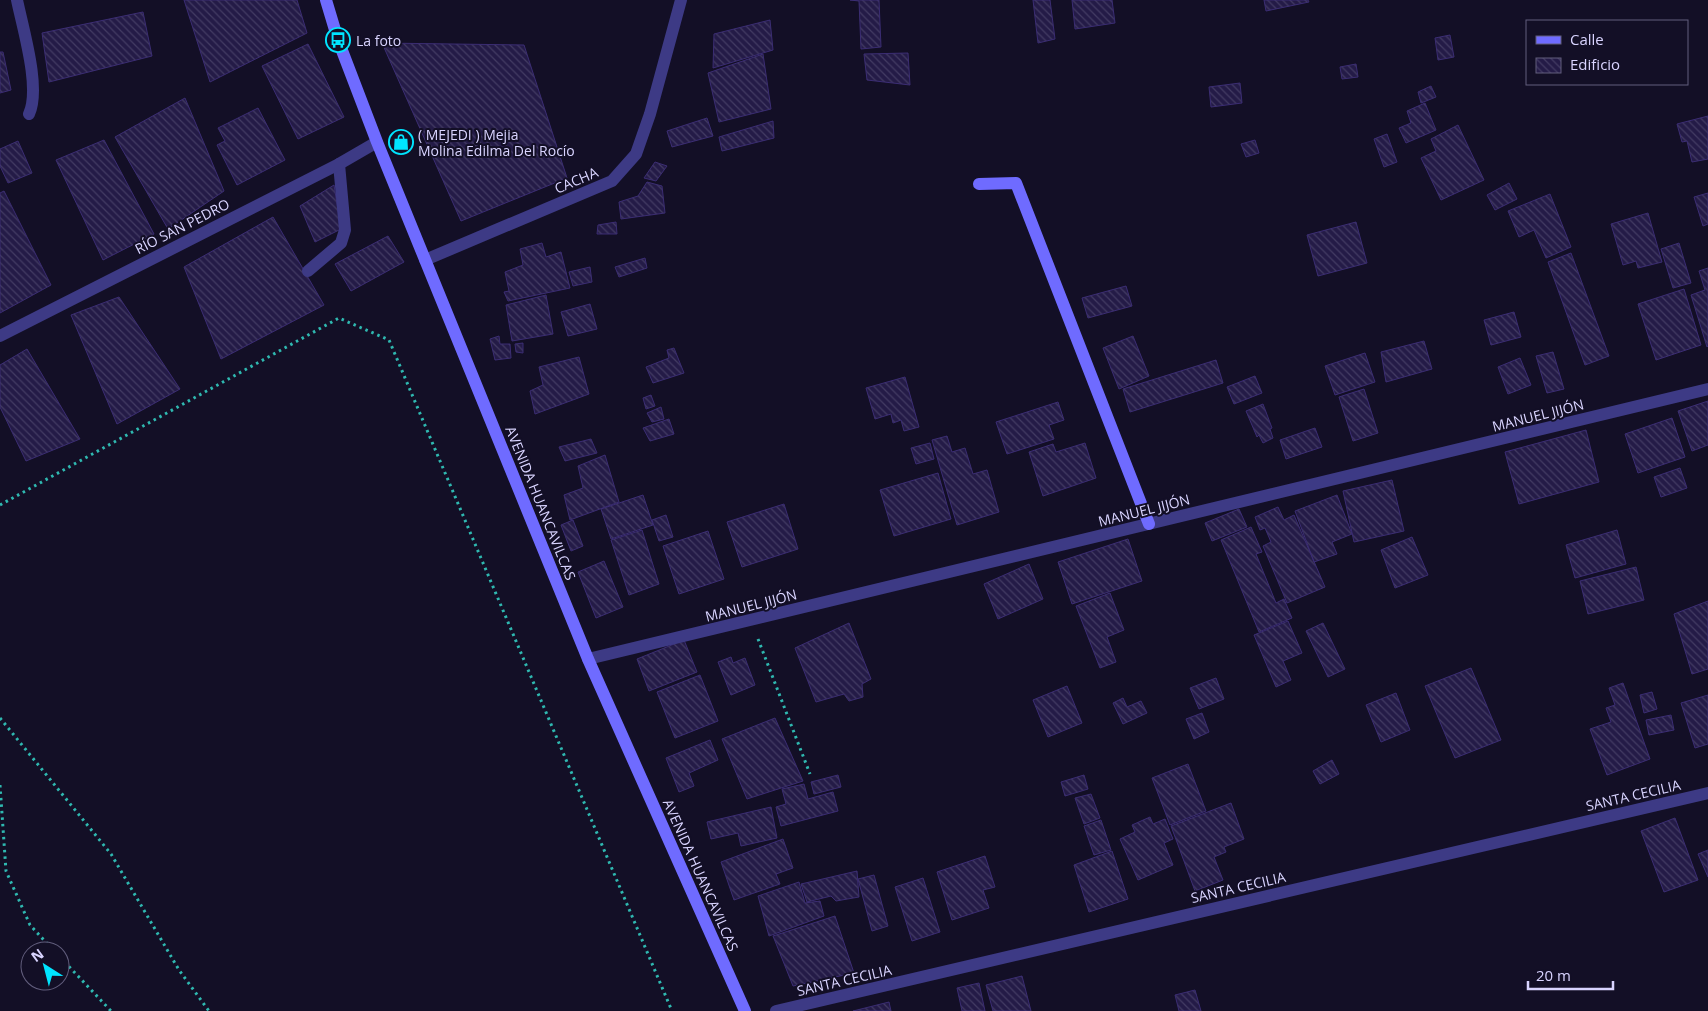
<svg xmlns="http://www.w3.org/2000/svg" width="1708" height="1011" viewBox="0 0 1708 1011" font-family="'Open Sans',sans-serif">
	<style>
		.building { fill: url(#building-back-hatch); stroke: #3b2d73 }
		.lines { fill: none; stroke-linecap: round; stroke-linejoin: round }
		.path { stroke: #2fb8b0; stroke-width: 3; stroke-dasharray: 2.5 4; stroke-linecap: butt }
		.lane { stroke: #3d3a85; stroke-width: 12 }
		.street { stroke: #3d3a85; stroke-width: 12 }
		.secondary { stroke: #6f6bff; stroke-width: 12 }
		.labels { text-anchor: middle; dominant-baseline: central; stroke-width: 4; stroke-linejoin: round; paint-order: stroke }
		.poi-label { font-size: 14px; fill: #d9d4ff; stroke: #130f26; text-anchor: start }
		.street-label { font-size: 14px; fill: #d9d4ff; stroke: #130f26 }
	</style>
	<defs>
		<pattern id="building-back-hatch" width="6" height="6" patternUnits="userSpaceOnUse" patternTransform="scale(1.25)"><rect width="6" height="6" fill="#241b47"/><path d="M-1 5l2 2M0 0l6 6M5-1l2 2" fill="none" stroke="#433b63"/></pattern>
	</defs>
	<rect width="100%" height="100%" fill="#130f26"/>
	<path class="building" d="M184,0H297L307,33L210,82Z
		M850,0H879L881,47L861,49L859,1Z
		M1033,0H1050L1055,39L1038,43Z
		M1072,0H1112L1115,23L1075,29Z
		M1264,0H1308L1309,2L1266,11Z
		M143,12L152,56L49,82L42,33Z
		M770,20L773,50L713,68L714,34Z
		M1450,35L1454,57L1438,60L1435,38Z
		M382,43L524,45L567,178L461,221Z
		M308,44L344,117L298,139L262,66Z
		M0,52H3L11,90L0,93Z
		M908,53L910,85L867,80L864,54Z
		M763,54L771,109L719,122L708,73Z
		M1356,64L1358,77L1342,79L1340,67Z
		M1240,83L1242,103L1211,107L1209,87Z
		M1431,86L1436,97L1421,103L1418,92Z
		M185,98L224,191L168,229L115,137Z
		M1425,103L1436,130L1406,143L1399,128L1411,123L1407,111Z
		M258,108L285,160L237,185L217,145L225,141L218,128Z
		M1708,116V159L1692,162L1687,141L1682,142L1677,124Z
		M707,118L713,136L672,147L667,131Z
		M773,121L774,138L722,151L719,137Z
		M1458,125L1484,180L1441,200L1421,158L1436,151L1431,139Z
		M1387,134L1397,162L1384,167L1374,139Z
		M104,140L154,234L103,260L56,160Z
		M1255,140L1259,153L1246,157L1241,144Z
		M18,141L32,173L8,183L0,166V149Z
		M655,162L667,166L656,181L644,178Z
		M647,182L662,186L665,213L621,219L619,202L638,196Z
		M1509,183L1517,199L1495,210L1487,195Z
		M334,185L341,229L315,242L300,206Z
		M4,191L51,285L0,313V193Z
		M1708,193V224L1703,226L1694,197Z
		M1550,194L1571,247L1546,258L1534,230L1519,237L1508,211Z
		M1648,213L1662,262L1638,268L1636,261L1623,265L1611,224Z
		M273,217L324,305L221,359L184,267Z
		M616,222L617,234H597L598,225Z
		M1356,222L1367,263L1318,276L1307,235Z
		M388,236L404,262L351,291L335,264Z
		M542,243L546,257L561,252L570,288L508,301L504,292L509,291L505,272L523,265L520,249Z
		M1679,243L1691,283L1673,288L1661,249Z
		M1571,253L1609,356L1585,365L1548,262Z
		M645,258L647,268L619,277L615,267Z
		M590,267L592,282L573,286L569,272Z
		M1708,268V346L1707,347L1691,295L1705,290L1699,271Z
		M1126,286L1132,306L1088,318L1082,298Z
		M1684,289L1701,345L1656,360L1638,304Z
		M546,295L553,334L512,341L506,305Z
		M119,297L180,389L117,424L71,315Z
		M590,304L597,329L568,336L561,312Z
		M1514,312L1521,337L1491,345L1484,320Z
		M499,336L500,344H510L511,358L495,360L490,339Z
		M1133,336L1149,376L1119,389L1103,348Z
		M1424,341L1432,369L1386,382L1381,352Z
		M523,343V353L516,352L515,344Z
		M674,348L684,373L653,383L646,367L669,358L667,350Z
		M27,349L80,439L26,461L0,407V365Z
		M1553,352L1564,389L1547,393L1536,356Z
		M1365,353L1375,382L1335,395L1325,366Z
		M579,357L589,394L535,414L530,391L543,385L539,367Z
		M1520,358L1531,385L1508,394L1498,367Z
		M1216,360L1223,383L1130,412L1123,389Z
		M1255,376L1262,393L1234,404L1227,387Z
		M905,377L919,427L904,431L901,420L893,423L891,414L875,419L866,388Z
		M1364,389L1378,433L1353,441L1339,397Z
		M651,395L655,406L646,409L643,398Z
		M1708,401V445L1692,451L1678,411Z
		M1058,402L1064,420L1049,425L1054,439L1007,454L996,422Z
		M1263,404L1272,428L1270,429L1273,438L1263,443L1259,435L1257,437L1246,411Z
		M661,407L664,419L652,422L647,413Z
		M1672,418L1685,457L1638,473L1625,434Z
		M669,419L674,434L650,441L643,428Z
		M1315,428L1322,447L1286,459L1280,440Z
		M1586,430L1599,482L1519,504L1505,452Z
		M947,436L952,452L965,448L973,474L987,470L999,512L957,525L932,440Z
		M591,439L597,453L565,461L559,447Z
		M930,443L934,459L916,464L911,448Z
		M1085,443L1096,478L1043,496L1029,452L1053,444L1056,452Z
		M605,455L619,502L570,520L564,495L583,488L578,466Z
		M1680,468L1687,488L1661,497L1654,477Z
		M938,473L951,519L894,536L880,490Z
		M1392,480L1404,531L1354,542L1343,491Z
		M643,495L653,525L611,539L601,509Z
		M1337,495L1352,534L1332,542L1337,554L1314,562L1295,511Z
		M784,504L798,549L742,567L727,522Z
		M1278,507L1284,520L1294,515L1325,587L1287,603L1263,546L1271,542L1265,528L1260,530L1255,517Z
		M1239,509L1247,527L1212,541L1205,523Z
		M666,515L673,537L659,541L652,520Z
		M573,520L583,546L571,551L561,525Z
		M1251,527L1262,552L1256,554L1276,603L1284,599L1292,618L1259,632L1221,540Z
		M642,530L659,584L629,595L611,540Z
		M1617,530L1626,564L1575,578L1566,545Z
		M708,531L724,579L679,594L663,546Z
		M1412,537L1428,575L1395,588L1381,550Z
		M1128,539L1142,581L1072,604L1058,562Z
		M604,561L623,607L596,618L578,572Z
		M1029,564L1043,599L998,619L984,584Z
		M1636,567L1644,600L1588,614L1580,581Z
		M1110,593L1124,630L1107,637L1116,662L1100,668L1076,606Z
		M1708,601V669L1692,674L1674,614Z
		M1288,621L1302,653L1283,661L1291,680L1276,687L1254,635Z
		M849,623L871,679L862,684L863,697L849,701L844,694L816,702L795,648Z
		M1323,623L1345,669L1328,677L1306,631Z
		M684,640L697,672L649,691L637,659Z
		M731,657L733,663L745,658L755,685L731,695L718,662Z
		M1471,668L1501,740L1455,758L1425,686Z
		M700,675L718,721L675,738L657,692Z
		M1216,678L1224,699L1199,709L1190,688Z
		M1623,683L1650,759L1607,775L1590,729L1611,722L1606,708L1615,705L1609,688Z
		M1067,686L1082,723L1048,737L1033,700Z
		M1652,692L1657,709L1644,713L1640,695Z
		M1396,693L1410,730L1381,742L1366,705Z
		M1708,695V744L1695,748L1681,703Z
		M1123,698L1127,707L1141,701L1147,713L1123,724L1113,703Z
		M1202,713L1209,732L1194,739L1186,719Z
		M1671,715L1674,730L1649,735L1646,720Z
		M775,718L803,781L747,799L722,739Z
		M710,740L718,760L689,773L694,786L679,792L666,758Z
		M1332,760L1339,774L1320,784L1313,771Z
		M1188,764L1206,811L1170,825L1152,778Z
		M838,775L841,787L814,794L811,782Z
		M1084,775L1088,789L1065,796L1061,782Z
		M804,784L808,799L833,792L838,811L781,826L776,807L786,804L782,789Z
		M1091,794L1100,818L1084,824L1075,798Z
		M1231,803L1244,839L1224,847L1226,852L1214,857L1223,880L1195,891L1171,826Z
		M771,807L777,838L741,846L738,833L711,839L707,822Z
		M1150,817L1153,824L1165,819L1173,839L1164,843L1173,865L1138,880L1120,839L1135,832L1132,825Z
		M1675,818L1698,880L1664,892L1641,831Z
		M1101,820L1111,850L1094,855L1084,826Z
		M783,839L793,868L776,874L780,884L734,900L721,862Z
		M1708,850V877L1698,854Z
		M1112,851L1128,899L1089,912L1074,865Z
		M985,856L995,887L983,890L989,908L952,920L937,872Z
		M857,871L859,897L836,901L831,896L807,902L801,884Z
		M874,875L888,926L872,931L858,879Z
		M923,878L940,932L912,941L895,887Z
		M799,882L805,903L820,901L824,916L769,936L758,896Z
		M835,916L854,973L793,986L773,936Z
		M1022,976L1031,1011H993L986,985Z
		M979,983L985,1011H962L957,988Z
		M1195,990L1201,1011H1179L1175,995Z
		M889,1002L891,1011H853Z"/>
	<g class="lines">
		<path class="path" d="M0,505L339,318L389,340L672,1011
			M758,639L810,774
			M0,718L111,854L179,970L209,1011
			M0,785L6,871L30,925L54,951
			M60,957L111,1011"/>
		<path class="lane" d="M308,271L341,243L345,230L339,164"/>
		<path class="street" d="M17,0C23,29 41,88 29,114
			M425,260L612,181L636,154L650,114L681,0
			M0,336L339,164L377,142
			M588,659L1708,389
			M776,1011L1708,793"/>
		<path class="secondary" d="M326,0L338,40L377,142L588,659L745,1011
			M979,184L1016,183L1149,524"/>
	</g>
	<defs>
		<symbol id="bus-ring" viewBox="-11 -11 22 22"><circle r="9.5" fill="#130f26" stroke="#00e5ff" stroke-width="1.5"/><path d="M-5-6H5V4H4V6H2V4H-2V6H-4V4H-5ZM-3.5-4V0h7V-4ZM-3.5 1.2v1.5H-2V1.2ZM2 1.2v1.5H3.5V1.2Z" fill="#00e5ff"/></symbol>
		<symbol id="shop-ring" viewBox="-11 -11 22 22"><circle r="9.5" fill="#130f26" stroke="#00e5ff" stroke-width="1.5"/><path d="M-5-2.5h2.3a2.7 3.5 0 0 1 5.4 0H5L5.5 6h-11ZM-1.5-2.5h3a1.5 2.3 0 0 0-3 0Z" fill="#00e5ff"/></symbol>
	</defs>
	<g fill-rule="evenodd">
		<use href="#bus-ring" x="324" y="26" width="28" height="28"/>
		<use href="#shop-ring" x="387" y="128" width="28" height="28"/>
	</g>
	<g class="labels">
		<g class="poi-label">
			<text x="356" y="40">La foto</text>
			<text x="418" y="134">( MEJEDI ) Mejia<tspan x="418" dy="16">Molina Edilma Del Rocío</tspan></text>
		</g>
		<g class="street-label">
			<text transform="translate(576 180) rotate(-23)">CACHA</text>
			<text transform="translate(182 226) rotate(-27)">RÍO SAN PEDRO</text>
			<text transform="translate(1538 415) rotate(-14)">MANUEL JIJÓN</text>
			<text transform="translate(541 503) rotate(68)">AVENIDA HUANCAVILCAS</text>
			<text transform="translate(1144 510) rotate(-14)">MANUEL JIJÓN</text>
			<text transform="translate(751 605) rotate(-14)">MANUEL JIJÓN</text>
			<text transform="translate(1633 795) rotate(-13)">SANTA CECILIA</text>
			<text transform="translate(701 875) rotate(66)">AVENIDA HUANCAVILCAS</text>
			<text transform="translate(1238 887) rotate(-13)">SANTA CECILIA</text>
			<text transform="translate(844 980) rotate(-13)">SANTA CECILIA</text>
		</g>
	</g>
	<rect x="1526" y="20" width="162" height="65" fill="#130f26" stroke="#625e7d"/>
	<rect x="1536" y="36" width="25" height="8" fill="#6f6bff" stroke="#625e7d"/>
	<text x="1570" y="45" font-size="15" fill="#d9d4ff">Calle</text>
	<rect x="1536" y="58" width="25" height="15" fill="url(#building-back-hatch)" stroke="#625e7d"/>
	<text x="1570" y="70" font-size="15" fill="#d9d4ff">Edificio</text>
	<g transform="translate(45 966) rotate(324)"><circle r="24" fill="#130f26" stroke="#625e7d"/>
	<path d="M0-4L9 19L0 12L-9 19Z" fill="#00e5ff"/>
	<text y="-8" font-size="14" font-weight="bold" text-anchor="middle" fill="#d9d4ff">N</text>
	</g>
	<path d="M1528 981v8h85v-8" fill="none" stroke="#d9d4ff" stroke-width="2.5"/>
	<text x="1536" y="981" font-size="15" fill="#d9d4ff" stroke="#130f26" stroke-width="4" paint-order="stroke">20 m</text>
</svg>
